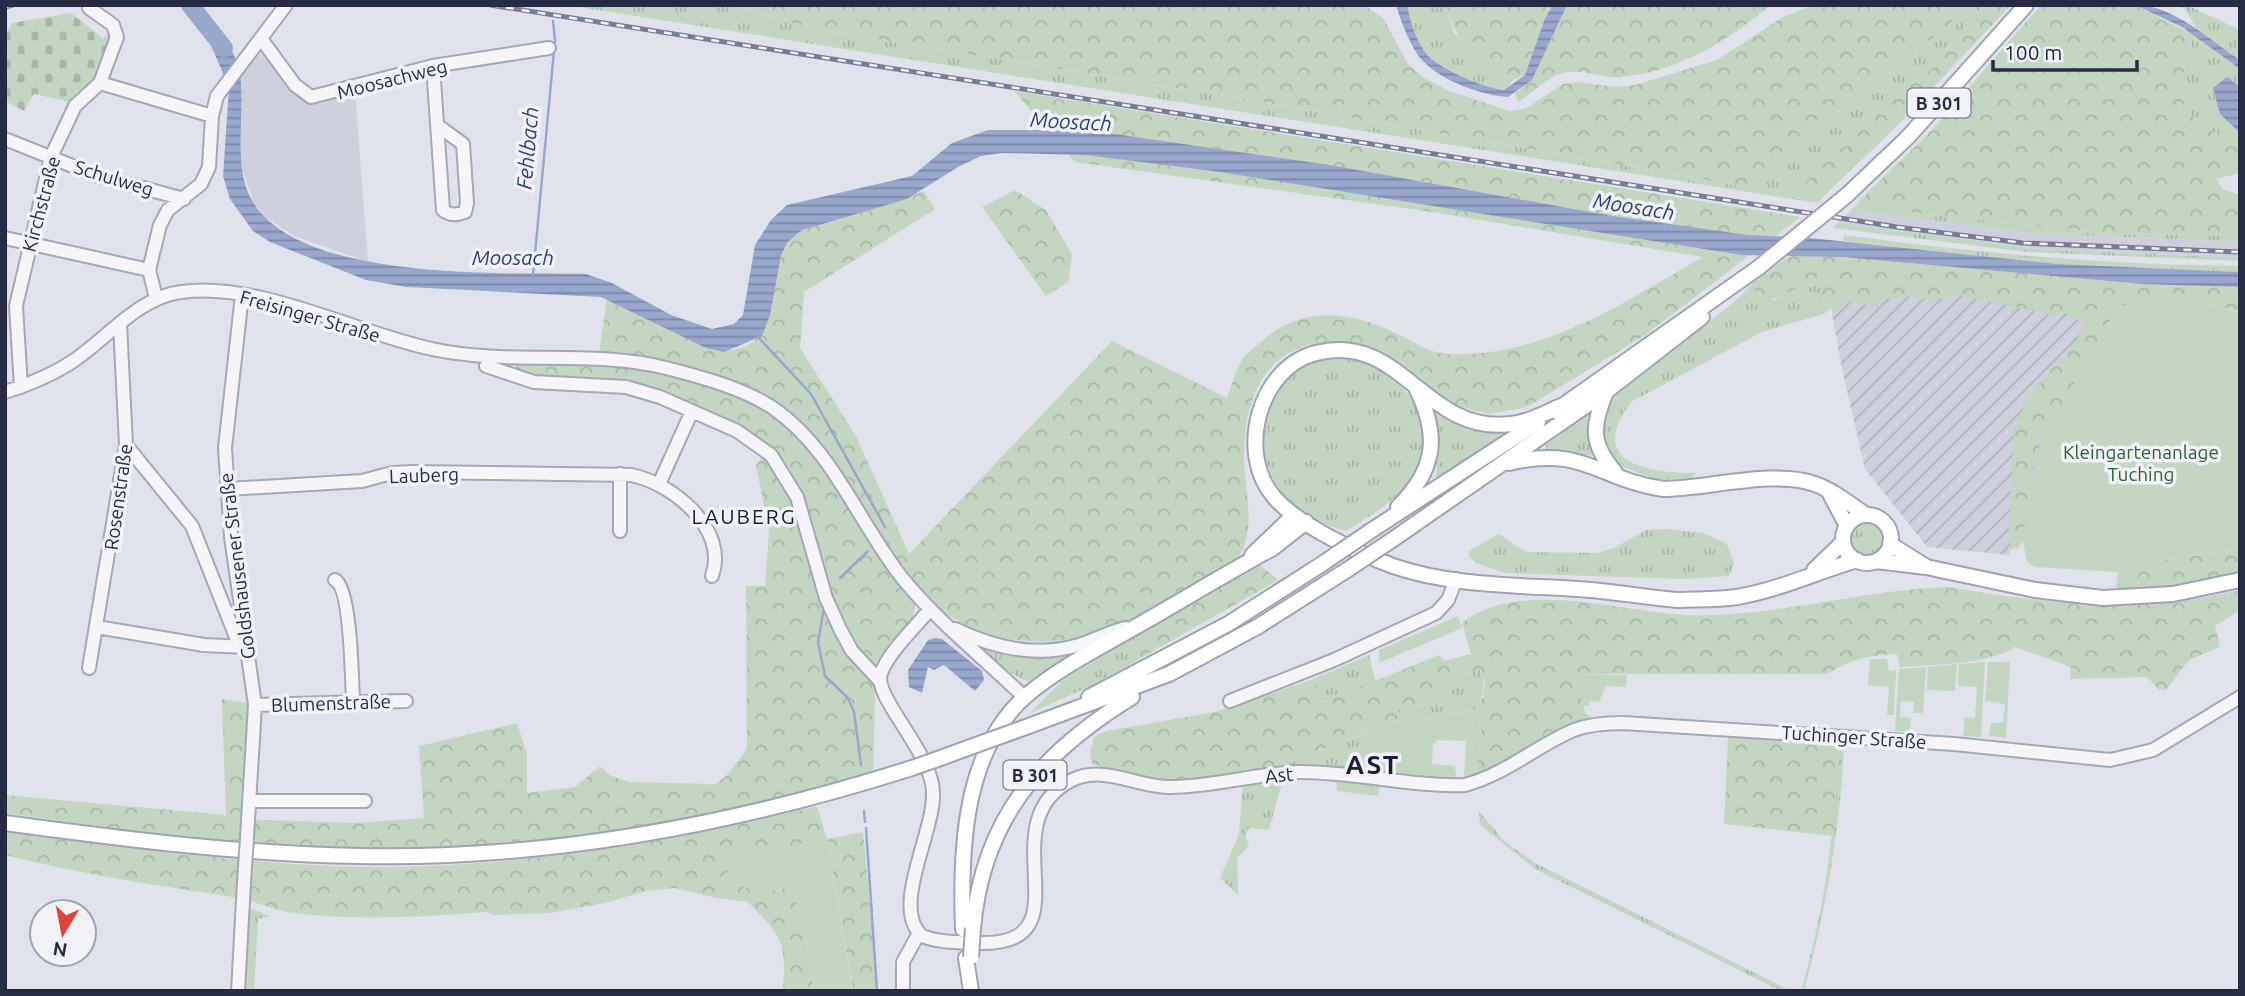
<svg xmlns="http://www.w3.org/2000/svg" width="2245" height="996" viewBox="0 0 2245 996" font-family="Ubuntu,sans-serif">
	<style>
		.built { fill: #ced1dd }
		.industrial { fill: url(#industrial-furrows) }
		.grass { fill: url(#grass-tufts) }
		.forest { fill: url(#forest-crowns) }
		.cemetery { fill: url(#cemetery-stones) }
		.garden { fill: #c2d6c1 }
		.water { fill: url(#water-rules) }
		.lines { fill: none; stroke-linecap: round; stroke-linejoin: round }
		.stream { stroke: #98a7ce; stroke-width: 2.5 }
		.river { stroke: #98a7ce; stroke-width: 18 }
		.minor-casing { stroke: #a5a8b6; stroke-width: 16 }
		.major-casing { stroke: #9ea3b8; stroke-width: 18 }
		.minor { stroke: #f4f4f9; stroke-width: 12 }
		.major { stroke: #fff; stroke-width: 14 }
		.rail-casing { stroke: #787d96; stroke-width: 5 }
		.rail { stroke: #f0f2f8; stroke-width: 2.5; stroke-dasharray: 8; stroke-linecap: butt }
		.minor-bridge-casing { stroke: #a5a8b6; stroke-width: 16; stroke-linecap: butt }
		.major-bridge-casing { stroke: #9ea3b8; stroke-width: 18; stroke-linecap: butt }
		.minor-bridge { stroke: #f4f4f9; stroke-width: 12 }
		.major-bridge { stroke: #fff; stroke-width: 14 }
		.labels { text-anchor: middle; dominant-baseline: central; stroke-width: 7; stroke-linejoin: round; paint-order: stroke }
		.shield { fill: #f0f2f8; stroke: #63677a; stroke-width: 2 }
		.shield-label { font-size: 18px; font-weight: bold; fill: #272c44 }
		.street-label { font-size: 19px; fill: #272c44; stroke: #f0f2f8 }
		.park-label { font-size: 19px; fill: #336134; stroke: #f0f2f8 }
		.water-label { font-size: 21px; font-style: italic; fill: #2d407d; stroke: #f0f2f8 }
		.neighbourhood-label { font-size: 21px; letter-spacing: 2px; fill: #191d35; stroke: #f0f2f8 }
		.district-label { font-size: 26px; font-weight: bold; letter-spacing: 2px; fill: #191d35; stroke: #f0f2f8 }
	</style>
	<defs>
		<pattern id="industrial-furrows" width="10" height="10" patternUnits="userSpaceOnUse" patternTransform="scale(1.75)"><rect width="10" height="10" fill="#ced1dd"/><path d="M-1 1l2-2M0 10L10 0M9 11l2-2" fill="none" stroke="#b1b4bf"/></pattern>
		<pattern id="grass-tufts" width="24" height="20" patternUnits="userSpaceOnUse" patternTransform="scale(1.75)"><rect width="24" height="20" fill="#c2d6c1"/><path d="M3 7l-1-3M5 7V3M7 7l1-3M15 17l-1-3M17 17v-4M19 17l1-3" fill="none" stroke="#a7b8a7"/></pattern>
		<pattern id="forest-crowns" width="20" height="18" patternUnits="userSpaceOnUse" patternTransform="scale(1.75)"><rect width="20" height="18" fill="#c2d6c1"/><path d="M2 6a3 3 0 1 1 6 0M12 15a3 3 0 1 1 6 0" fill="none" stroke="#a7b8a7"/></pattern>
		<pattern id="cemetery-stones" width="16" height="16" patternUnits="userSpaceOnUse" patternTransform="scale(1.75)"><rect width="16" height="16" fill="#c2d6c1"/><path d="M2 7V4a2 2 0 0 1 4 0v3zM10 15v-3a2 2 0 0 1 4 0v3z" fill="#a7b8a7"/></pattern>
		<pattern id="water-rules" width="6" height="5" patternUnits="userSpaceOnUse" patternTransform="scale(1.75)"><rect width="6" height="5" fill="#98a7ce"/><path d="M0 2.5h6" fill="none" stroke="#7c88a9"/></pattern>
	</defs>
	<rect width="100%" height="100%" fill="#e0e2eb"/>
	<path class="built" d="M262,54L266,56L301,97L355,90L368,262L295,236L266,218L255,205L240,163L239,75L252,58Z
		M1851,210L2032,233L2240,242V258L2038,249L1837,223Z"/>
	<path class="industrial" d="M1864,280L2095,310L2018,537L2009,555L1927,547L1865,469L1842,369L1827,285Z"/>
	<path class="grass" d="M566,5H744L756,13L816,29L1261,102L1746,187L1757,178L1795,158L1826,121L1950,24L1963,5H1983L1934,67L1875,114L1800,189L1810,196L1825,195L1818,203Z
		M1407,5H1446L1454,33L1504,76L1515,79C1510,82 1509,89 1503,90C1490,92 1437,65 1428,56C1417,44 1410,21 1407,5Z
		M2177,5H2187L2240,30V60L2197,30L2186,10Z
		M2194,35L2240,69V87L2227,77L2220,114L2240,133V148C2177,110 2172,107 2194,35Z
		M1866,194V202L1879,209L2113,234L2240,236V242L2032,233L1851,210Z
		M1837,223L2038,249L2240,258V261L2027,252L1833,228Z
		M1844,235C1976,253 2107,265 2240,266V272L2057,264L1843,241Z
		M1754,282L1753,288L1760,296L1775,300C1789,291 1803,281 1820,286L1825,307L1831,308L1824,314L1762,332L1631,402C1585,464 1649,473 1696,473L1692,478L1656,480L1621,466L1608,454L1600,433L1608,402L1734,302Z
		M1323,353C1335,355 1349,354 1361,357C1367,359 1373,364 1379,368C1416,391 1439,436 1413,477C1397,501 1369,516 1346,531C1291,517 1254,476 1265,417C1267,406 1272,386 1281,378C1292,368 1310,361 1323,353Z
		M1434,413C1459,427 1481,433 1510,432L1436,482L1439,429Z
		M1587,416L1591,418L1589,437L1593,456L1546,449V445Z
		M1849 540a18 18 0 1 1 36 0a18 18 0 1 1-36 0Z
		M1667,529L1703,533L1727,544L1734,563L1729,576L1683,579L1505,573L1476,563L1469,556V551L1499,534L1526,552L1597,553L1614,548L1646,530Z
		M1131,639L1141,658L1098,683L1030,713L1064,679Z
		M975,644L1025,657L1073,653L1036,679L1026,681L1005,670Z
		M1369,655L1376,683L1321,702L1314,679Z
		M1480,670C1486,686 1484,695 1476,709L1426,720L1399,719L1398,710L1427,703L1444,680Z
		M1368,732L1361,771L1272,770Z
		M1839,745L1844,746C1840,830 1826,910 1804,991H1801C1826,904 1834,835 1839,745Z
		M1283,779L1269,830L1252,828L1247,830L1246,838L1249,846L1237,858L1238,895L1220,878L1239,834L1243,784Z
		M1479,811L1504,841L1535,863L1791,991H1781L1535,869L1480,825Z
		M251,909L270,916L258,919L254,991H244L246,914Z"/>
	<path class="forest" d="M745,5H1364L1383,18L1408,64L1424,78L1449,91L1510,111L1527,108L1563,84L1579,82L1614,87L1635,85L1717,60L1783,17L1813,5H1963L1950,24L1826,121L1795,158L1757,178L1746,187L1261,102L816,29L756,13Z
		M1446,5H1553L1545,18L1525,75L1515,79C1475,67 1457,43 1446,5Z
		M1567,5H1771C1727,41 1680,71 1622,77C1603,79 1581,68 1563,73C1545,78 1533,93 1518,102L1515,93L1532,80Z
		M1983,5H2011L1898,125L1825,195L1810,196L1799,189L1875,114L1934,67Z
		M2041,5H2135L2194,35C2172,107 2177,110 2240,148V173L2216,179L2223,189L2240,195V236L2113,234L1879,209L1866,202V194L1931,131Z
		M1014,91L1800,217L1645,335L1547,395L1527,407L1490,414L1461,407C1433,391 1406,375 1378,360C1369,355 1359,348 1350,345C1341,342 1328,343 1318,344C1264,350 1246,400 1244,449C1242,481 1256,517 1243,549C1235,568 1206,579 1189,590C1104,640 1019,669 933,605L787,415L648,359L599,352L607,299L706,348C780,362 765,300 781,255C785,244 794,237 802,230L924,191L935,209L804,292L800,348L856,436L909,554L1112,341L1227,398C1232,385 1236,369 1243,358C1248,352 1257,346 1263,340C1301,307 1347,310 1391,331C1424,346 1430,357 1470,354C1557,349 1629,299 1703,257L1439,213L1075,162Z
		M1015,190L1046,210L1072,254L1068,282L1046,296L982,207Z
		M1791,255L1896,260L2142,284L2240,287V311L2171,297L2119,306L2061,407L2044,420L2034,463L2023,541L2018,548L2008,550L2014,425L2034,389L2071,348L2082,331L2083,322L2063,312L2054,315L1958,295L1934,300L1903,296L1880,300L1877,307L1846,301L1838,309L1825,307L1820,286C1791,276 1777,318 1753,288L1754,282Z
		M609,361C651,368 738,385 772,410C834,456 867,543 914,603C918,626 890,646 876,662L873,772L831,789L604,837L467,849L360,853L241,847L239,842L132,831L5,813V795L226,815L222,699L247,703L241,819L355,823L424,818L419,746L517,723L527,754V793L575,787L600,766L609,775L628,782L716,784L727,775L747,749L746,586H765L769,532L756,465L769,449L659,393L539,379L516,372L515,362Z
		M2240,549V574L2178,588L2123,591L2116,587L2118,572L2129,565Z
		M1259,564L1278,580L1141,658L1131,639Z
		M1946,587C2055,604 2131,615 2240,590V610L2215,626L2220,647L2189,660L2166,690L2158,689L2147,677L2070,679L2071,667L2015,647C1988,665 1932,665 1900,667L1897,654C1869,655 1850,660 1827,674H1575L1585,713L1595,720L1474,778L1482,737L1476,709L1483,697L1485,682L1480,670L1444,680L1427,703L1398,710L1399,719L1272,770L1166,782L1092,764L1090,752L1094,737L1106,731L1215,712L1314,679L1322,702L1439,655L1445,661L1471,654L1462,623C1519,578 1620,612 1686,615C1774,618 1860,590 1946,587Z
		M1728,737L1839,745L1834,836L1724,824Z
		M817,806L827,839L863,832L878,991H853L827,839L724,858L760,892L792,888L804,925L814,991H783C786,939 783,939 748,902L716,898L675,888L645,891L609,902L551,913L493,915L486,912C422,917 357,921 294,913C272,910 254,900 232,897C156,885 80,874 5,855V828C113,844 222,862 331,866C495,873 658,844 817,806Z"/>
	<path class="cemetery" d="M71,13L103,38L108,34L110,39L93,86L86,92L77,91L70,102L34,94L24,111L5,101V36L12,23Z"/>
	<path class="garden" d="M2171,296L2240,312V549L2129,565L2118,572L2035,567L2027,562L2023,541L2027,507L2044,420L2061,407L2119,306Z
		M1458,616L1462,628L1379,663V650Z
		M1870,659H1887L1889,671L1896,670L1894,715H1887L1889,687L1868,685Z
		M1985,662L1981,737L1963,736L1965,717L1975,718L1977,687L1958,686L1959,664Z
		M1988,662H2010L2006,738L1989,736L1991,723H2003L2005,704L1985,701Z
		M1957,664L1955,691L1927,690L1928,667Z
		M1926,667L1923,713H1913L1914,702L1901,701L1900,717L1911,718L1910,732L1895,731L1899,669Z
		M1574,674L1627,675L1626,687L1606,686L1599,702L1589,701V706L1583,705Z
		M1476,709L1482,737L1474,778H1464L1466,741L1437,740L1433,745L1432,764L1455,766L1456,778L1418,779L1361,771L1368,732L1399,719L1426,720Z
		M1336,780L1380,785L1378,796L1337,791Z
		M827,839L851,983L853,991H814L804,925L792,888L760,892L730,884L724,857Z"/>
	<path class="water" d="M1396,5H1407C1410,21 1417,44 1428,56C1442,69 1485,89 1504,90L1525,75L1545,18L1553,5H1567L1532,80L1508,97C1481,95 1441,81 1422,60C1411,48 1401,21 1396,5Z
		M2135,5C2174,5 2209,40 2240,60V69L2182,27Z
		M217,28C223,38 232,49 236,60C249,93 233,147 246,187C278,284 504,272 586,274L612,283L671,315L712,329L734,324L743,315L755,245L771,220L787,205L912,176L952,143L988,130H1072L1114,134L1330,165L1612,216L1748,235L1810,238L2057,264L2240,272V287L2142,284L1844,257L1742,255L1213,171L1085,155L1002,153L981,156L958,167L907,199L802,230L788,242L781,255L770,315L762,336L724,352L706,348L601,297L407,287L366,280L270,242L253,231L230,199L223,176L229,87L206,34Z
		M2227,77L2240,87V133L2220,114L2213,88Z
		M935,638L942,639L982,671L984,680L975,691L944,665L934,670L928,667L922,693L909,687L908,670L928,640Z"/>
	<g class="lines">
		<path class="stream" d="M533,275L555,40L553,21
			M757,336L811,394L885,527
			M840,578L868,551
			M824,607L818,643L825,676L848,698L854,712L861,765
			M864,811L865,822
			M866,828L877,991"/>
		<path class="river" d="M190,5L224,48"/>
		<defs>
			<path id="minor" d="M262,40L295,85L311,97L433,66L549,48
				M433,66L443,210C450,216 457,215 465,212L467,203L463,144L437,125
				M100,83L212,116
				M5,139L95,175L184,199
				M5,238L149,270
				M242,295L225,448L231,537L255,705L247,837
				M156,298L149,270L160,225L168,210L201,184L209,167L212,116L217,96L286,5
				M486,366L534,382L626,387L660,397L737,431L771,455L797,497L826,598L841,631L852,651L879,680
				M21,387L16,306L51,157L75,106L100,83L117,37L113,25L89,8
				M5,392C30,384 55,374 76,359C109,336 140,297 181,292C258,281 356,333 432,349C509,366 589,349 666,368C701,377 743,388 773,408C833,449 859,524 903,579C939,623 984,658 1024,697
				M126,445L192,526L236,637L246,647
				M659,484L692,411
				M228,489L362,481L392,473L413,472L631,475C672,483 729,529 712,576
				M620,531V474
				M335,580C351,588 352,682 353,702
				M930,609C915,628 890,650 881,673C872,696 932,752 933,792C935,832 890,907 922,936C940,943 961,942 980,943C1090,946 986,823 1072,780C1104,764 1138,788 1170,787C1213,787 1254,774 1297,772C1353,771 1409,787 1465,785C1506,774 1536,746 1574,730C1590,724 1607,723 1623,723L1954,744L2110,760L2153,750L2240,697
				M97,627L204,645L246,647
				M955,629C994,648 1036,658 1079,645C1095,640 1109,632 1125,628
				M89,668L126,445L120,324
				M1230,701L1334,660L1436,613L1448,600L1456,579
				M255,705L406,701
				M249,801H365
				M238,991L244,882
				M903,991V962L919,933"/>
			<path id="major" d="M1847,195L1908,137L2026,5
				M1606,392C1592,426 1590,443 1615,472
				M1561,406C1545,413 1529,422 1511,424C1424,435 1402,331 1316,353C1259,367 1236,453 1274,497C1298,525 1358,553 1393,566C1451,586 1516,585 1577,589C1610,591 1643,597 1677,600C1697,599 1717,600 1737,597C1778,590 1817,572 1857,560
				M1555,411L1758,268
				M1509,463C1584,445 1597,479 1663,489C1707,489 1774,469 1815,484C1834,491 1850,504 1866,515
				M1829,492L1847,526
				M1398,507C1435,470 1440,437 1417,390
				M1843 539a24 24 0 1 1 48 0a24 24 0 1 1-48 0Z
				M1372,530L1538,422
				M1392,540L1607,391L1702,317
				M1890,544L1925,566
				M1252,555L1294,515
				M1876,561L1926,567L2035,590L2103,598L2173,594L2240,580
				M1814,570L1843,542
				M1089,697L1228,624L1322,564
				M1026,727L1169,674L1257,627L1347,570
				M935,760L965,749
				M5,823C123,839 240,854 359,856C548,860 733,825 912,768
				M973,928C983,818 1041,753 1132,697
				M963,929C960,852 963,750 1027,695C1058,669 1095,650 1130,630C1178,603 1225,574 1273,548L1306,522
				M966,958L971,991"/>
		</defs>
		<use href="#minor" class="minor-casing"/>
		<use href="#major" class="major-casing"/>
		<use href="#minor" class="minor"/>
		<use href="#major" class="major"/>
		<defs>
			<path id="rail" d="M490,5L1897,227L2023,243L2240,252
				M5,7L13,5"/>
		</defs>
		<use href="#rail" class="rail-casing"/>
		<use href="#rail" class="rail"/>
		<defs>
			<path id="minor-bridge" d="M244,882L247,837"/>
			<path id="major-bridge" d="M1758,268L1847,195
				M1322,564L1372,530
				M1347,570L1392,540
				M965,749L1026,727
				M912,768L935,760
				M971,957L973,928"/>
		</defs>
		<use href="#minor-bridge" class="minor-bridge-casing"/>
		<use href="#major-bridge" class="major-bridge-casing"/>
		<use href="#minor-bridge" class="minor-bridge"/>
		<use href="#major-bridge" class="major-bridge"/>
	</g>
	<g class="labels">
		<g class="shield">
			<rect x="1907.5" y="88.5" width="63" height="29" rx="5"/>
			<rect x="1003.5" y="760.5" width="63" height="29" rx="5"/>
		</g>
		<g class="shield-label">
			<text x="1939" y="103">B 301</text>
			<text x="1035" y="775">B 301</text>
		</g>
		<g class="street-label">
			<text transform="translate(392 79) rotate(-14)">Moosachweg</text>
			<text transform="translate(114 178) rotate(17)">Schulweg</text>
			<text transform="translate(41 204) rotate(-75)">Kirchstraße</text>
			<text transform="translate(310 316) rotate(16)">Freisinger Straße</text>
			<text transform="translate(424 475) rotate(-2)">Lauberg</text>
			<text transform="translate(118 497) rotate(-82)">Rosenstraße</text>
			<text transform="translate(237 566) rotate(-97)">Goldshausener Straße</text>
			<text transform="translate(331 703) rotate(-2)">Blumenstraße</text>
			<text transform="translate(1854 737) rotate(4)">Tuchinger Straße</text>
			<text transform="translate(1279 775) rotate(-6)">Ast</text>
		</g>
		<g class="park-label">
			<text x="2141" y="452">Kleingartenanlage<tspan x="2141" dy="22">Tuching</tspan></text>
		</g>
		<g class="water-label">
			<text transform="translate(1071 121) rotate(3)">Moosach</text>
			<text transform="translate(527 148) rotate(-85)">Fehlbach</text>
			<text transform="translate(1634 206) rotate(9)">Moosach</text>
			<text x="513" y="257">Moosach</text>
		</g>
		<g class="neighbourhood-label">
			<text x="744" y="516">LAUBERG</text>
		</g>
		<g class="district-label">
			<text x="1373" y="764">AST</text>
		</g>
	</g>
	<rect width="2245" height="996" fill="none" stroke="#272c44" stroke-width="14"/>
	<g transform="translate(63 933) rotate(190)"><circle r="33" fill="#f0f2f8" stroke="#a0a3b0" stroke-width="2"/>
	<path d="M0-5L12 26L0 18L-12 26Z" fill="#dc4339"/>
	<text y="-10" font-size="19" font-weight="bold" text-anchor="middle" fill="#272c44">N</text>
	</g>
	<path d="M1993 60v10h144v-10" fill="none" stroke="#272c44" stroke-width="3.5"/>
	<text x="2004" y="60" font-size="21" fill="#272c44" stroke="#f0f2f8" stroke-width="5" paint-order="stroke">100 m</text>
</svg>
